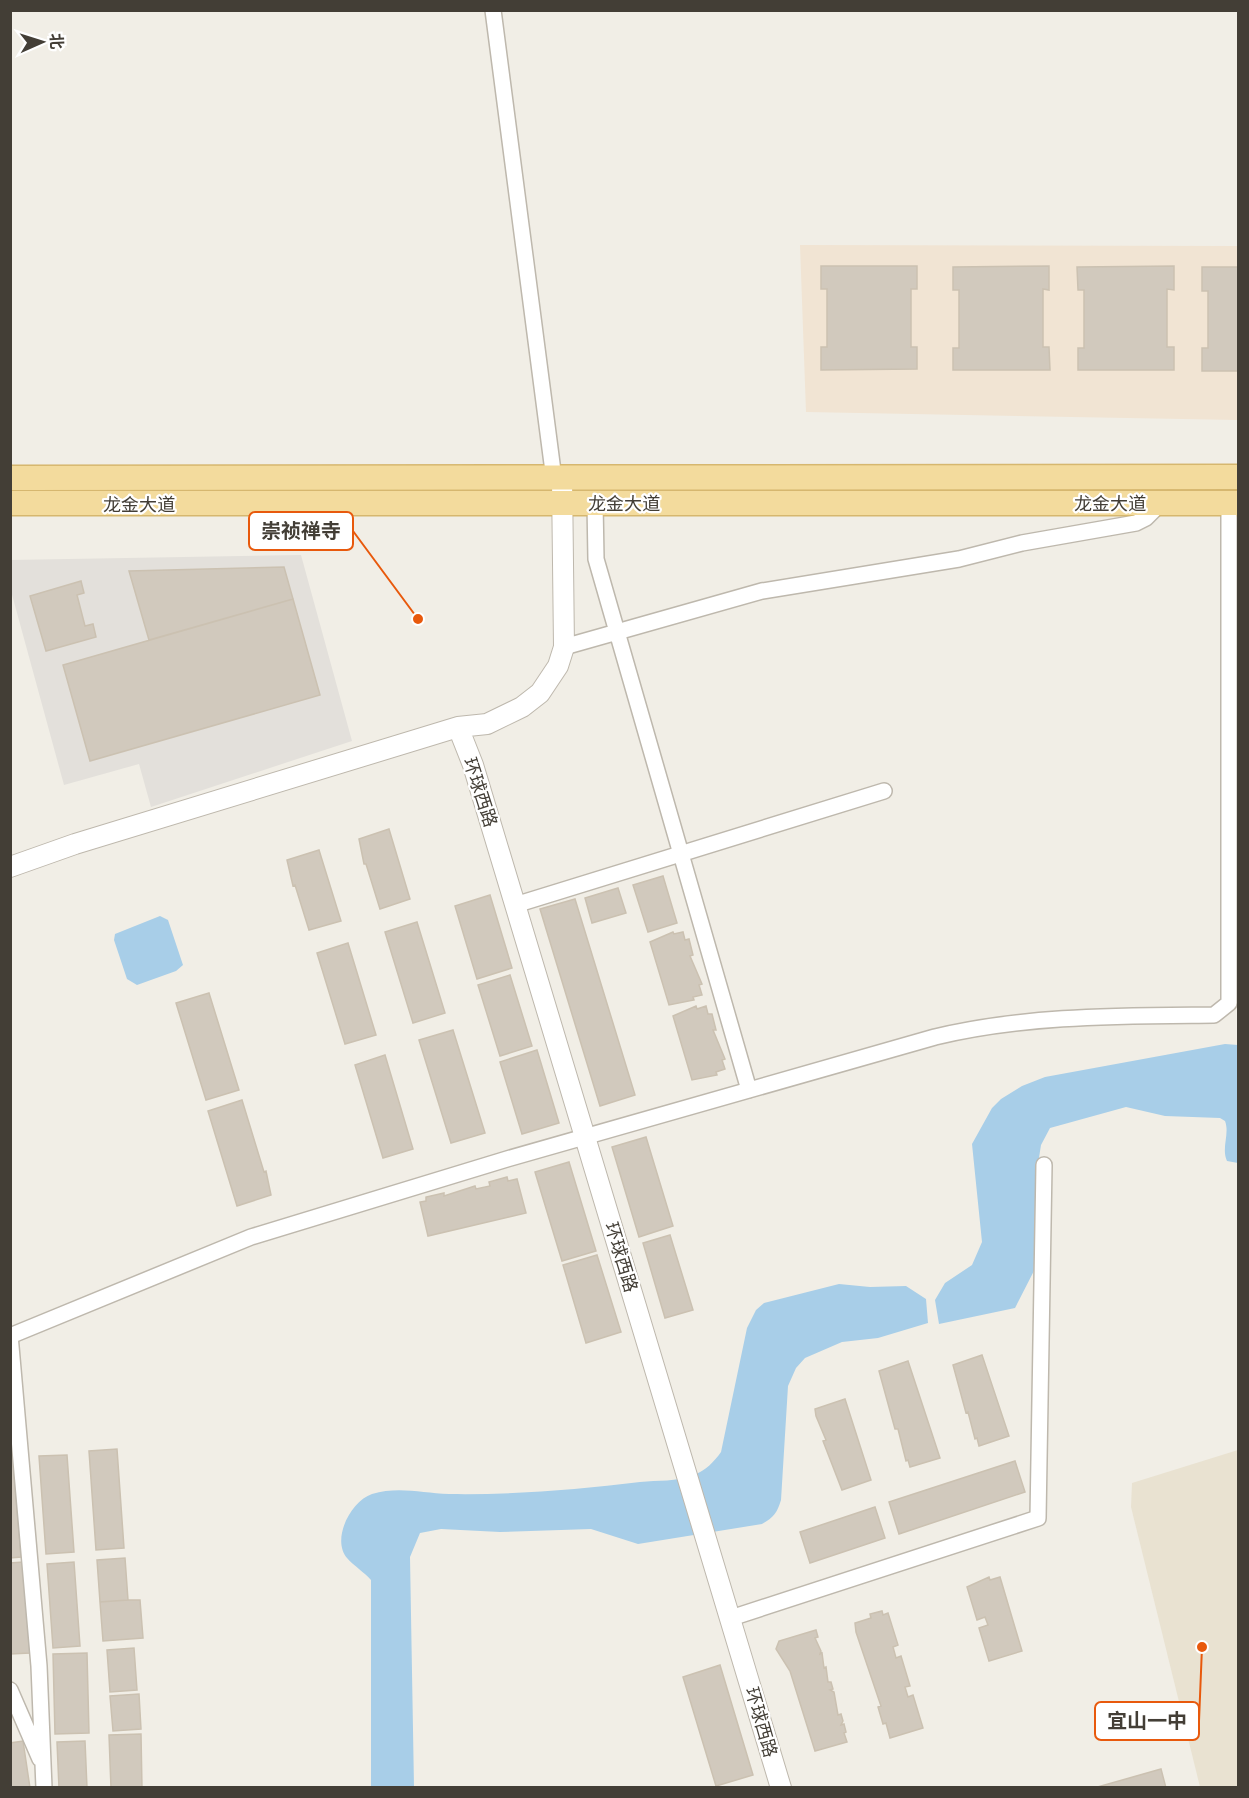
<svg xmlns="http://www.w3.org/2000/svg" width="1249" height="1798" viewBox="0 0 1249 1798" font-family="'Noto Sans','Noto Sans SC',sans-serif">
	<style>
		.commercial { fill: #f1e4d3 }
		.industrial { fill: #e3e0db }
		.education { fill: #e9e2d1 }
		.water { fill: #a8cee8 }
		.building { fill: #d1c9bd; stroke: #cbc1b1; stroke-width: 1.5 }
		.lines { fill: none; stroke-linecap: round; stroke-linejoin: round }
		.minor-casing { stroke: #beb8ad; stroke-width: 18 }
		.tertiary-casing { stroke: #beb8ad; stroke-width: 22 }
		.primary-casing { stroke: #d6b76f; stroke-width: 27 }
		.minor { stroke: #fff; stroke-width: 15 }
		.tertiary { stroke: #fff; stroke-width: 20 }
		.primary { stroke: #f3db9d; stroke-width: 24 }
		.labels { text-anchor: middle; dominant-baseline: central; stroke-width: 4.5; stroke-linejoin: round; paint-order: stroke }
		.street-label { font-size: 18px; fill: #433e36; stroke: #fff }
		.leader { fill: none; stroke: #e8590c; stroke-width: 2 }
		.callout-dot { fill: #e8590c; stroke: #fff; stroke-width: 2 }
		.callout { fill: #fff; stroke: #e8590c; stroke-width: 2 }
		.callout-label { font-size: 20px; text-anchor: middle; font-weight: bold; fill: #433e36 }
	</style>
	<rect width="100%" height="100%" fill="#f1eee6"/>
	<path class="commercial" d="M800,245L1238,246V420L806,412Z"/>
	<path class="industrial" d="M301,555L352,741L151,807L139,764L64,785L11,591L10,560Z"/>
	<path class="education" d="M1238,1450V1787H1200L1131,1507L1132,1483Z"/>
	<path class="water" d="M160,916L168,920L183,965L176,971L137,985L127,979L114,940L115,934Z
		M1225,1044L1238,1045V1163L1227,1161C1221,1148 1230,1134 1225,1121L1220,1118L1165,1116L1126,1107L1050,1128L1041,1145L1038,1164L1039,1261L1015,1308L939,1324L935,1300L945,1283L972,1265L982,1242L972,1144L992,1108L1001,1099L1022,1086L1045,1077Z
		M839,1284L870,1287L906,1286L926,1299L928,1323L878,1338L842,1342L805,1358L796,1368L788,1386L781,1500C777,1513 774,1517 762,1524L638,1544L591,1529L500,1532L441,1529L420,1533L410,1557L414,1787H371V1580C364,1572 354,1566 347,1558C331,1539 351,1501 372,1494C398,1486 422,1493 449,1494C512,1495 577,1490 640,1482C658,1480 676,1482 694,1475C706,1470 714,1462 721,1452L747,1328L756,1310L764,1303Z"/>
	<path class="building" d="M821,266H917V289H911V347H917V369L821,370V347H827V289H821Z
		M1049,266V290L1043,289V347H1049L1050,370H953V348H959V290H953V267Z
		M1174,266V290L1167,289V347H1174V370H1078V348H1084V290H1078L1077,267Z
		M1202,267H1238V371H1202V348H1208V291H1202Z
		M284,567L293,599L149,640L129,571Z
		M81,581L84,593L77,595L85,626L93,624L96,637L46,651L30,596Z
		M293,599L320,695L90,761L63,665Z
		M389,829L410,899L380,909L366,864H364L359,839Z
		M319,850L341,921L309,930L295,885L293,886L287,860Z
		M663,876L677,923L648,932L633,885Z
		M618,888L626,913L592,923L585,898Z
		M490,895L512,968L477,979L455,906Z
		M575,899L635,1095L600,1106L540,909Z
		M417,922L445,1013L413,1023L385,932Z
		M673,932L674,934L683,932L685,940L689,939L693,955L690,956L702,984L699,985L702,995L693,997L694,1000L669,1005L650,942Z
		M348,943L376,1035L345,1044L317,953Z
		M510,975L532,1046L500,1056L478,985Z
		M209,993L239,1090L206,1100L176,1003Z
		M696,1006L697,1009L706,1006L708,1014H712L716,1030H713L725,1059L722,1060L725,1069L716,1072L717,1075L692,1080L673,1016Z
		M453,1030L485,1133L451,1143L419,1040Z
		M537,1050L559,1123L522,1134L500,1062Z
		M385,1055L413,1149L383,1158L355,1065Z
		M242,1100L264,1172L266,1171L271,1195L237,1206L208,1111Z
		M646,1137L673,1226L639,1237L612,1147Z
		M569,1162L596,1251L562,1261L535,1172Z
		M507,1177L508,1181L517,1179L526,1213L428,1236L420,1202L426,1201V1197L444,1193V1196L475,1186L476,1189L490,1186L489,1182Z
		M670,1235L693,1310L665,1318L643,1243Z
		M597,1255L621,1332L586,1343L563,1265Z
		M982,1355L1009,1436L979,1446L977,1438L975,1439L968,1412L966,1413L953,1365Z
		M908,1361L940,1458L910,1467L908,1460L906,1461L898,1429H895L879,1371Z
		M845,1399L871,1480L842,1490L823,1441L826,1440L816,1416L815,1409Z
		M117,1449L124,1548L96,1550L89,1451Z
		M67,1455L74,1552L46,1554L39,1456Z
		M10,1459H13L21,1557L10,1558Z
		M1015,1461L1025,1492L899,1534L889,1502Z
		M875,1507L885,1538L810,1563L800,1532Z
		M125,1558L128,1600L100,1602L97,1560Z
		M23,1562L30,1653L10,1654V1563Z
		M74,1562L80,1646L53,1648L47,1564Z
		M989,1577L990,1580L1000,1577L1022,1651L989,1661L979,1628L988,1625L985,1617L977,1620L967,1587Z
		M128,1600H140L143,1638L103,1641L100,1602Z
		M882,1611L883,1615L888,1613L898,1645L893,1647L896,1658L901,1656L910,1686L905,1687L908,1697L913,1695L923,1728L890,1738L886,1723L883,1724L878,1707L881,1706L856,1632L855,1623L871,1618L870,1614Z
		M816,1630L818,1637L815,1638L821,1651L820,1654L822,1653L824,1668L826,1667L828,1682H831L833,1689L830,1690L834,1692L838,1715L841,1714L843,1721L841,1725L844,1724L846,1732L844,1733L847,1742L815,1751L790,1671L776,1649L779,1641Z
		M134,1648L137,1690L110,1692L107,1650Z
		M87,1653L89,1733L55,1734L53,1654Z
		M720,1665L753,1775L716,1786L683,1677Z
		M139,1694L141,1729L113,1731L110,1696Z
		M141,1734L142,1788H111L109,1735Z
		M23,1741L30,1788H10V1743Z
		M85,1741L87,1788H59L57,1742Z
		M1161,1769L1166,1788H1094Z"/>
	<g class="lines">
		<defs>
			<path id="minor" d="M493,10L554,479
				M595,503L596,559L749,1090
				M564,647L762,591L959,559L1022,543L1136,523L1146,518L1161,503
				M515,905L884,791
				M10,1335L39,1666L44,1788
				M10,1336L251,1237L507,1159L935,1037C1027,1015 1120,1016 1214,1015L1229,1003V503
				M731,1618L1038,1518L1044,1165
				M10,1690L40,1759"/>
			<path id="tertiary" d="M458,727L473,765L781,1788
				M10,867L75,844L458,727L487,724L522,707L540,693L558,666L564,647L562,479"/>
			<path id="primary" d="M10,478L1238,477
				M10,503H1238"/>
		</defs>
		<use href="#minor" class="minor-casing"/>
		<use href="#tertiary" class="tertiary-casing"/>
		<use href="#primary" class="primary-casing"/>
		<use href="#minor" class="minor"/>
		<use href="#tertiary" class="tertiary"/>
		<use href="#primary" class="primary"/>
	</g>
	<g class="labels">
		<g class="street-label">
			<text x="624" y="503">龙金大道</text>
			<text x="1110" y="503">龙金大道</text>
			<text x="139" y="504">龙金大道</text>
			<text transform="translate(481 792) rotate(72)">环球西路</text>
			<text transform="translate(622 1257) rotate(73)">环球西路</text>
			<text transform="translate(762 1722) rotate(74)">环球西路</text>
		</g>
	</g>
	<path class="leader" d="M418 619L353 531M1202 1647L1199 1721"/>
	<g class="callout-dot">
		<circle cx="418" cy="619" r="6"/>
		<circle cx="1202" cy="1647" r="6"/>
	</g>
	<g class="callout">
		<rect x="249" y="512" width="104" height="38" rx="6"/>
		<rect x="1095" y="1702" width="104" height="38" rx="6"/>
	</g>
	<g class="callout-label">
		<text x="301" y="538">崇祯禅寺</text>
		<text x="1147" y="1728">宜山一中</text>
	</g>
	<rect width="1249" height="1798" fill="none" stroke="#433e36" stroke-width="24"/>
	<g transform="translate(42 42) rotate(87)" stroke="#ffffff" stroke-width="4.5" paint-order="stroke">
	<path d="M0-4.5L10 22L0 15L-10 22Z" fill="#433e36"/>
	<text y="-9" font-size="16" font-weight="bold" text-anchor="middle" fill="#433e36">北</text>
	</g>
</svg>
